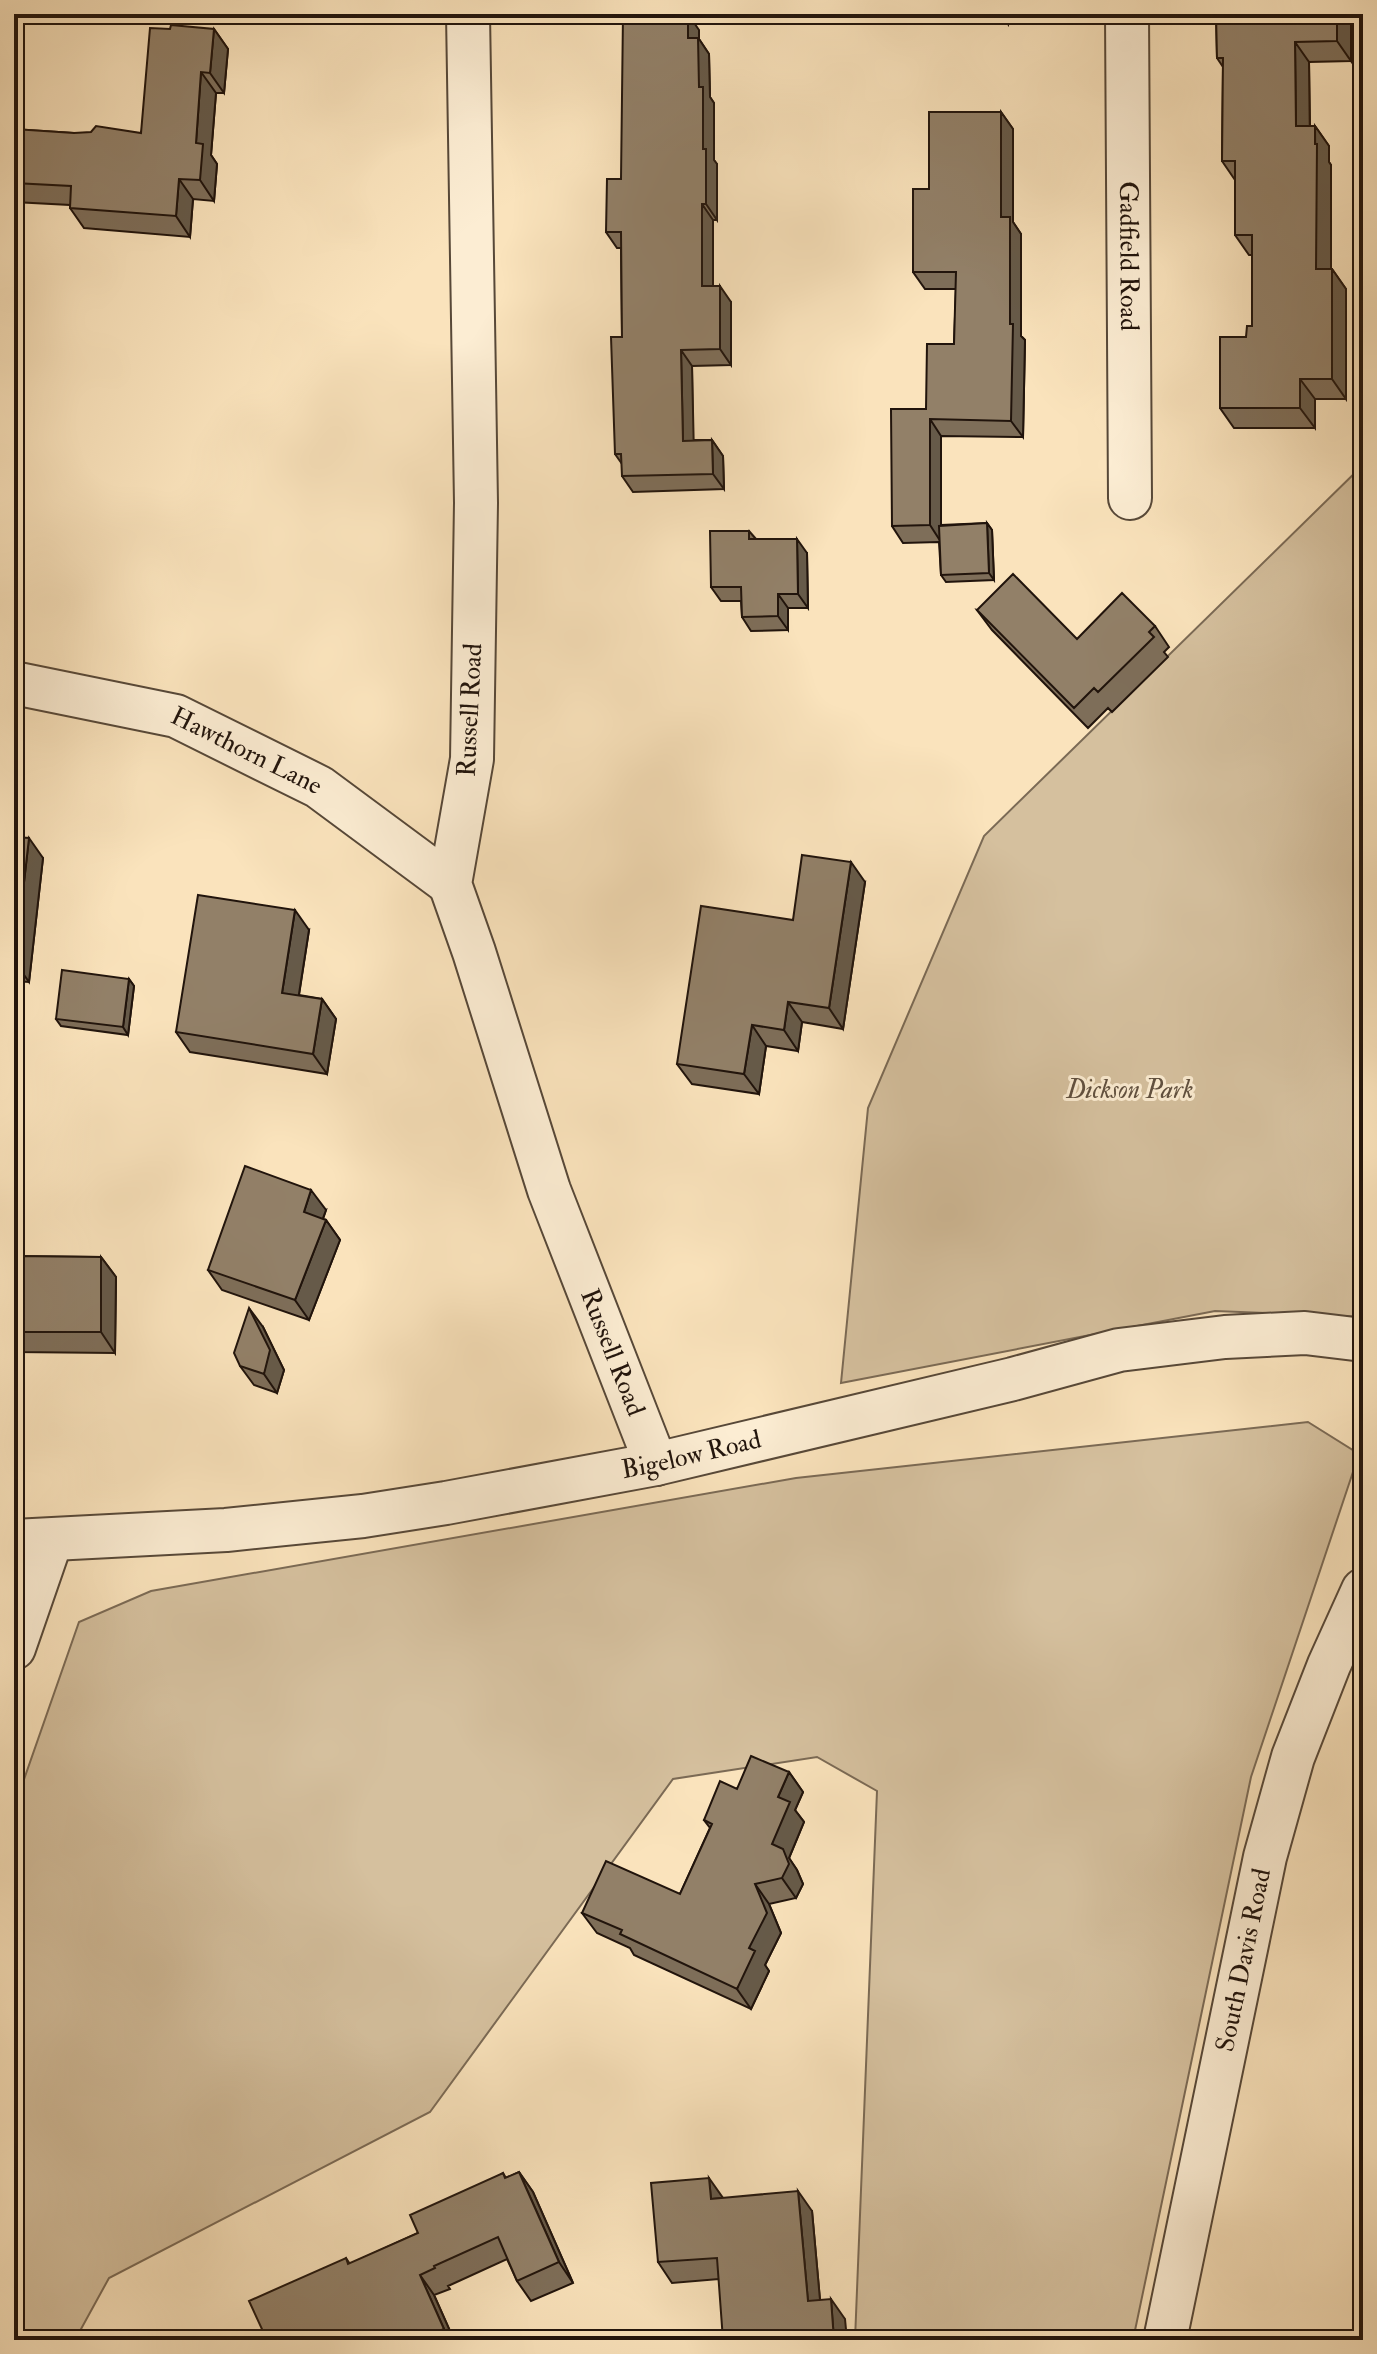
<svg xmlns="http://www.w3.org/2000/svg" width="1377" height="2354" viewBox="0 0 1377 2354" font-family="'IM FELL Double Pica',serif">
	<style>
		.green { fill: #d5c09e; stroke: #7b6a55; stroke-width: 2 }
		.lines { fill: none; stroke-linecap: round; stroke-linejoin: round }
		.minor-casing { stroke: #574838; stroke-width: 46 }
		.minor { stroke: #fcedd3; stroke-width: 42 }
		.wall { fill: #7e6e59; stroke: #21140c; stroke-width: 2 }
		.shaded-wall { fill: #665a49; stroke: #21140c; stroke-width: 2 }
		.building { fill: #928068; stroke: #21140c; stroke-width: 2 }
		.labels { text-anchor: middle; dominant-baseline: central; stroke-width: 6; stroke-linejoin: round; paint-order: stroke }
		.street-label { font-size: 26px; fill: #21140c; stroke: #fcedd3 }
		.park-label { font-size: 26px; font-style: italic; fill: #60503f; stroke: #fcedd3 }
	</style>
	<rect width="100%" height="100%" fill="#fae3bc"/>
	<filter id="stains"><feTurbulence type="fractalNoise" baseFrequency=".0025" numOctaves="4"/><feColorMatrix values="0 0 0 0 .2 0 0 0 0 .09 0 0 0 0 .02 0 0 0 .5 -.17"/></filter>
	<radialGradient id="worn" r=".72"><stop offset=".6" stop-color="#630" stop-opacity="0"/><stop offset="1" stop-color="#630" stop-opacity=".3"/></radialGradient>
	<path class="green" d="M1363,465V1317L1215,1311L841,1383L868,1108L984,836Z
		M1308,1422L1359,1454L1251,1777L1133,2340H855L877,1791L817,1757L673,1779L430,2112L109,2278L75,2340H14V1808L79,1622L151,1591L796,1478Z"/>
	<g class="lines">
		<defs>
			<g id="minor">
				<path id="s1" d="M468,14L476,503L472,759L450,884L474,952L549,1190L656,1464"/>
				<path id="s2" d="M1127,14L1130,498"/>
				<path id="s3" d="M14,683L176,716L319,787L450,884"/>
				<path id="s4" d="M14,1541L226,1530L363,1516L446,1503L656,1464L1013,1379L1119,1350L1225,1337L1305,1333L1363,1340"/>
				<path d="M14,1648L51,1541"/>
				<path id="s5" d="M1165,2340L1265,1857L1293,1757L1329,1665L1363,1590"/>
			</g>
		</defs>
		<use href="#minor" class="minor-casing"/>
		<use href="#minor" class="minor"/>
	</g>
	<path class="wall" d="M942,14H1008V24H949Z
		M1216,14H1351V61L1309,62L1310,126H1315L1329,146V162L1331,165V269H1332L1346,289V399H1315V428H1234L1220,408L1246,337L1252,326V255H1249L1235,235V180L1222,161L1223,67L1217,58Z
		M170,29H214L228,49L224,93H216L211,155L217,164L214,201L193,199L190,237L84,228L70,208V205L14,202V129L74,133H141Z
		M699,30V39L709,54L710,97L714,103V160L717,164V220H713V286L731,302V365L692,366L693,440H712L723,456L724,489L633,492L622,476V464L615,454L622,337L621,248H617L606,232L621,179Z
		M1001,112L1013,129V222L1021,234V336L1025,340L1023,437L941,436V525L987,523L992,530L994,580L946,582L941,575L939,542L903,543L892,526L926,409L954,344L956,289H925L913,272L929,189Z
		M749,531L756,539L807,553L808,608H788V630L751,631L742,617L741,601H721L711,587Z
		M977,610L1077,639L1155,626L1169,647L1164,652L1168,657L1112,712L1108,708L1088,728L992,630Z
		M14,837L43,858L29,982L14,981Z
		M865,882L843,1029L802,1022L798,1051L766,1046L759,1094L692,1084L677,1064L793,920Z
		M309,930L299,995L322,999L336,1019L327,1074L190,1052L176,1032Z
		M129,979L134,986L128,1035L61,1026L56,1019Z
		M326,1210L323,1219L326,1220L340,1240L309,1320L222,1290L208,1270Z
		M14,1256L101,1257L116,1277L115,1353L14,1352Z
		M263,1327L284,1370L277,1393L254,1385L240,1366Z
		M789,1772L803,1792L795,1810L804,1822L789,1858L797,1870L803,1884L796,1898L769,1904L781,1933L765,1965L769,1971L751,2009L634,1955L630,1948L597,1933L582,1913L680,1894L710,1828L704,1820L737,1789Z
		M519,2172L533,2192L573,2283L531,2301L517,2281L507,2259L448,2286L450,2289L434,2295L454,2340H267L346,2258L350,2264L418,2233L503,2173L506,2178Z
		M723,2198L812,2211L820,2300L845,2319L719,2279L672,2283L658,2262Z"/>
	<path class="shaded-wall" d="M688,14L699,30V39L709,54L710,97L714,103V160L717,164V220L706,204L699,87L688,38Z
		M1001,14H1008V24Z
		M1337,14H1351V61L1337,41Z
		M214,29L228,49L224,93L210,73Z
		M1295,42L1309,62L1310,146L1296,126Z
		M201,72L216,93L211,155L217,164L214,201L200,180L196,143Z
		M1001,112L1013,129V222L1021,234V336L1025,340L1023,437L1011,421L1001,217Z
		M1315,126L1329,146V162L1331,165V289L1316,269Z
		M179,179L193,199L190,237L176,216Z
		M702,204L713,220V302L702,286Z
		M1332,269L1346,289V399L1332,379Z
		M720,286L731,302V365L720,349Z
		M681,350L692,366L694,456L683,441Z
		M1300,379L1315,399V428L1300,408Z
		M930,419L941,436V542L930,525Z
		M712,440L723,456L724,489L713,474Z
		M987,523L992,530L994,580L989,573Z
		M797,539L807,553L808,608L798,594Z
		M778,594L788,608V630L778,616Z
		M29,838L43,858L29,982L15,962Z
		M851,862L865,882L843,1029L829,1008Z
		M295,910L309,930L296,1013L282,993Z
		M129,979L134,986L128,1035L123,1027Z
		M322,999L336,1019L327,1074L313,1054Z
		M788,1002L802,1022L798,1051L784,1030Z
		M752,1025L766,1046L759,1094L744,1074Z
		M311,1190L326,1210L318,1232L304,1212Z
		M326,1220L340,1240L309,1320L295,1300Z
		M101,1257L116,1277L115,1353L101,1332Z
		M249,1308L263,1327L284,1370L277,1393L264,1374Z
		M789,1772L803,1792L795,1810L804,1822L789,1858L797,1870L803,1884L796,1898L782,1878L772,1844L778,1797Z
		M755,1884L769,1904L781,1933L765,1965L769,1971L751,2009L737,1989L749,1948Z
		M519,2172L533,2192L573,2283L559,2262Z
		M709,2178L723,2198L711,2199Z
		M798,2191L812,2211L822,2322L808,2301Z
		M420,2275L434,2295L454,2340H452L444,2329Z
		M831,2299L845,2319L847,2340H834Z"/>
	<path class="building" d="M623,14H688V38H698L699,87H703V149H706V204H702V286H720V349L681,350L683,441L712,440L713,474L622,476L621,454H615L611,337H622L621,232H606L607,179H621Z
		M1216,14H1337V41L1295,42L1296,126H1315V144H1317L1316,269H1332V379H1300V408H1220V337H1246L1247,326H1252V235H1235V161H1222L1223,58H1217Z
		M171,25L214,29L210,73L201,72L196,143L203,144L200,180L179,179L176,216L70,208L71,186L14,183V129L74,133L91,132L96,126L141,133L150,28L170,29Z
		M929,112H1001V217H1010V324H1013L1011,421L930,419V525L892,526L891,409H926L927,344H954L956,272H913V189H929Z
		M987,523L989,573L941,575L939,526Z
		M710,531H749V539H797L798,594H778V616L742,617L741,587H711Z
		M1013,574L1077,639L1122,593L1155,626L1149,632L1154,637L1098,692L1094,688L1074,708L977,610Z
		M14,837L29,838L15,962H14Z
		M802,855L851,862L829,1008L788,1002L784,1030L752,1025L744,1074L677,1064L701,906L793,920Z
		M198,895L295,910L282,993L322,999L313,1054L176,1032Z
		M62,970L129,979L123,1027L56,1019Z
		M245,1166L311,1190L304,1212L326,1220L295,1300L208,1270Z
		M14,1256L101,1257V1332H14Z
		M249,1308L270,1350L264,1374L240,1366L234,1353Z
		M751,1756L789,1772L778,1797L790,1802L772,1844L783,1849L789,1864L782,1878L755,1884L767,1913L749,1948L755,1951L737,1989L620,1934L622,1930L582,1913L606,1861L680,1894L712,1824L704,1820L720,1781L737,1789Z
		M519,2172L559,2262L517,2281L498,2237L434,2266L435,2268L420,2275L444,2329L418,2340H397L394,2334L381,2340H267L249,2301L346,2258L348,2264L418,2233L410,2215L503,2173L505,2178Z
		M709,2178L711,2199L798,2191L808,2301L831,2299L834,2340H723L717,2258L658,2262L651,2183Z"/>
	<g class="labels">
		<g class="street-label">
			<text stroke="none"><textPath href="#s2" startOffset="242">Gadfield Road</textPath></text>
			<text transform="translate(470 710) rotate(-87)">Russell Road</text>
			<text stroke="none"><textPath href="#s3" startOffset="244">Hawthorn Lane</textPath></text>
			<text stroke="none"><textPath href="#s1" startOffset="1368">Russell Road</textPath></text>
			<text stroke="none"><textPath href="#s4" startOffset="684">Bigelow Road</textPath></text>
			<text stroke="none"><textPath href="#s5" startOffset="388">South Davis Road</textPath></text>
		</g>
		<g class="park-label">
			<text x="1130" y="1090">Dickson Park</text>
		</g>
	</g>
	<rect width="1377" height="2354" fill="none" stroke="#fae3bc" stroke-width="48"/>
	<rect x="16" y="16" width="1345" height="2322" fill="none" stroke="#21140c" stroke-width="4"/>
	<rect x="24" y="24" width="1329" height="2306" fill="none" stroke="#21140c" stroke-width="2"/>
	<rect width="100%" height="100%" filter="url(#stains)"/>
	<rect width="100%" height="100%" fill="url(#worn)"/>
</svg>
